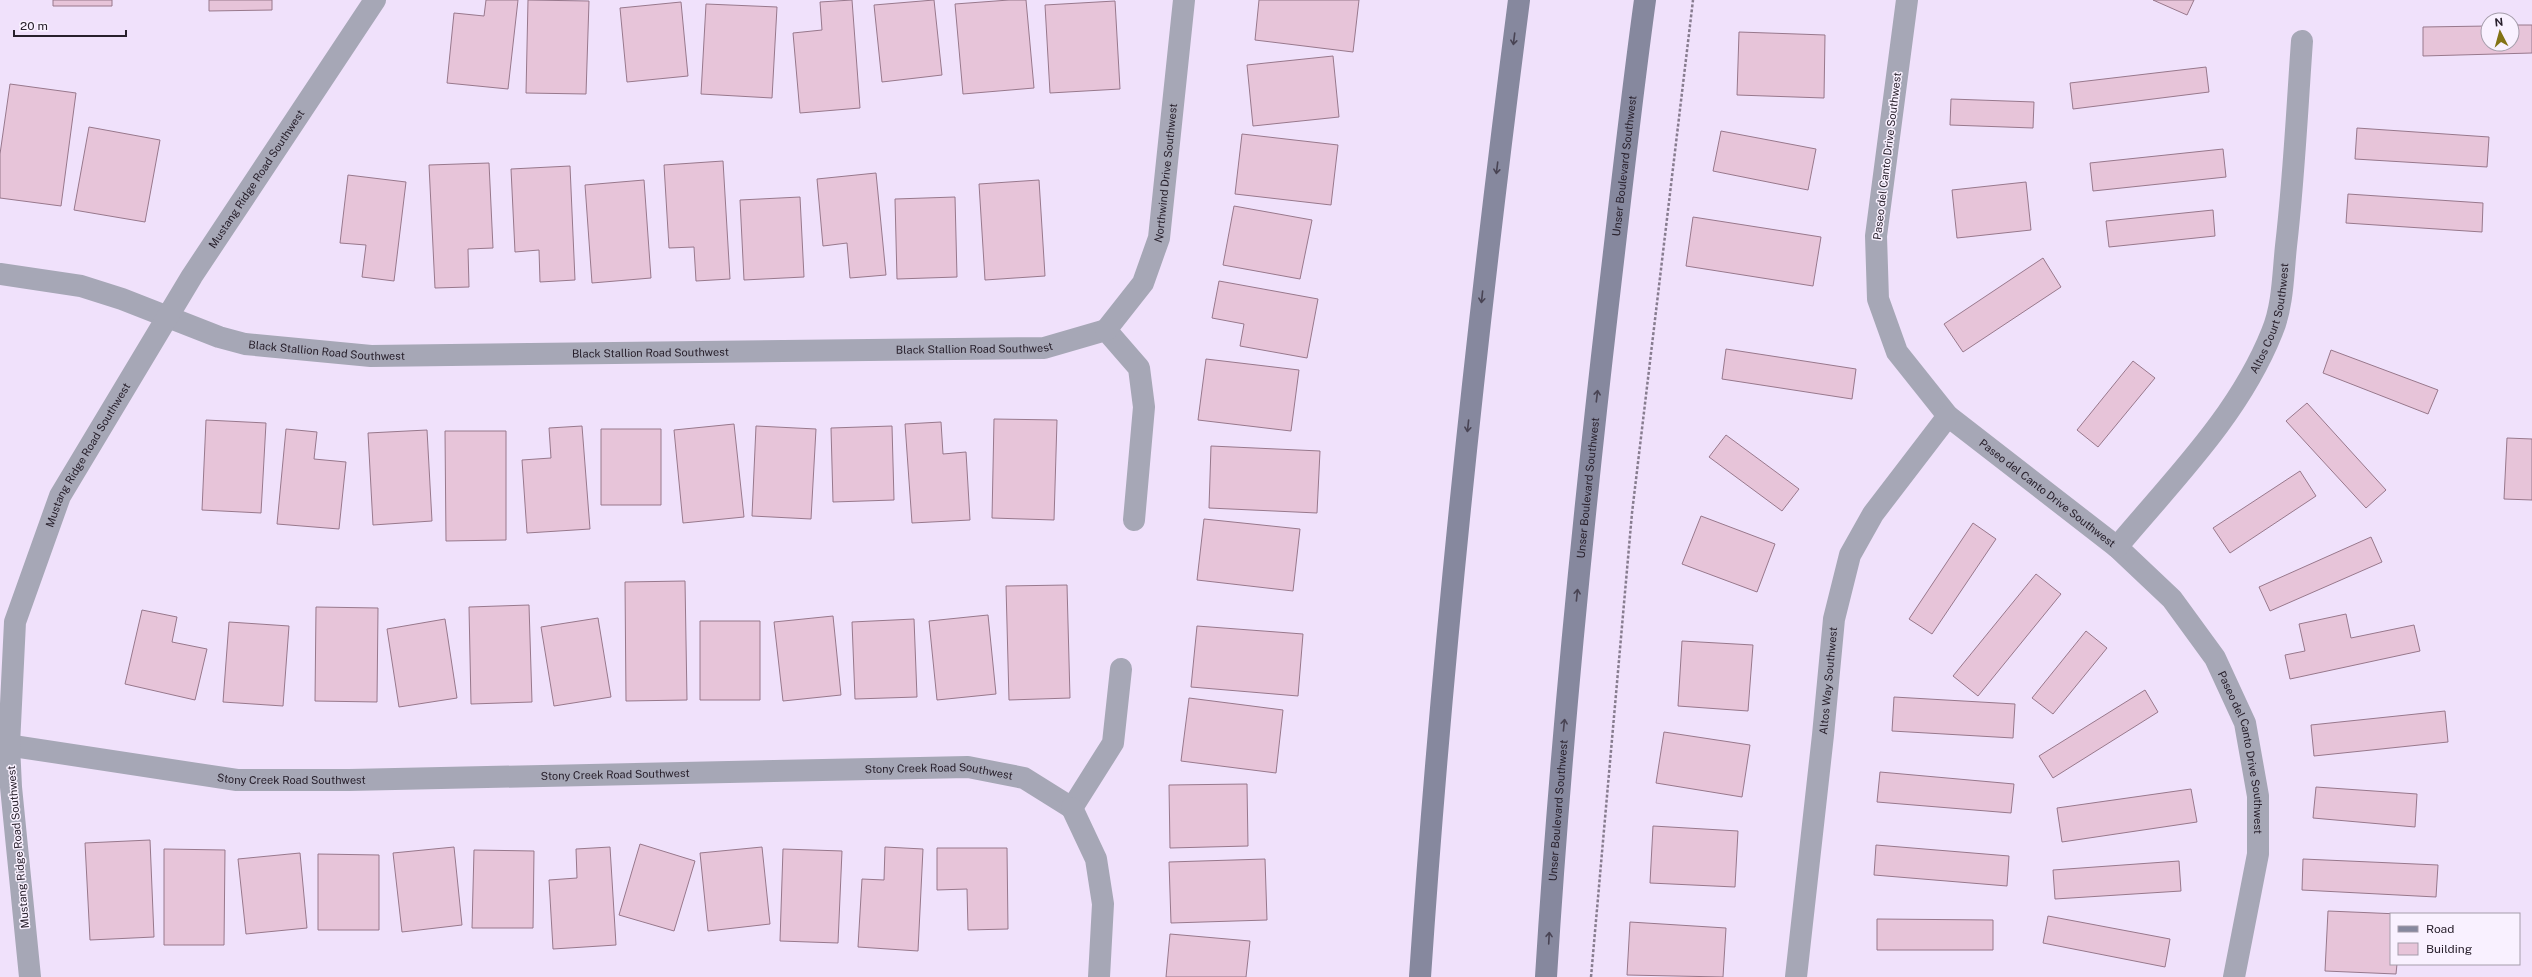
<svg xmlns="http://www.w3.org/2000/svg" width="2532" height="977" viewBox="0 0 2532 977" font-family="'Public Sans',sans-serif">
	<style>
		.building { fill: #e7c4d9; stroke: #98788c }
		.lines { fill: none; stroke-linecap: round; stroke-linejoin: round }
		.path { stroke: #877c8f; stroke-width: 2.5; stroke-dasharray: 3 2; stroke-linecap: butt }
		.street { stroke: #a6a7b6; stroke-width: 22 }
		.secondary { stroke: #86889e; stroke-width: 22 }
		.oneway { stroke: #494454 }
		.labels { text-anchor: middle; dominant-baseline: central; stroke-width: 3; stroke-linejoin: round; paint-order: stroke }
		.street-label { font-size: 11px; fill: #28202c; stroke: #f9f1ff }
	</style>
	<rect width="100%" height="100%" fill="#f0e1fb"/>
	<path class="building" d="M53,0H112V6H53Z
		M209,0H272V10L209,11Z
		M486,0H518L508,89L447,83L454,13L484,16Z
		M528,0L589,1L586,94L526,93Z
		M852,0L860,108L800,113L793,33L822,30L820,2Z
		M934,0L942,75L882,82L874,5Z
		M1009,0H1026L1034,88L963,94L955,4Z
		M1259,0H1359L1353,52L1255,40Z
		M2153,0H2194L2187,15Z
		M1115,1L1120,89L1050,93L1045,5Z
		M681,2L688,76L627,82L620,8Z
		M706,4L777,7L772,98L701,94Z
		M2512,25H2532V53L2423,56V27L2488,26V44H2512Z
		M1739,32L1825,35L1824,98L1737,95Z
		M1333,56L1339,117L1253,126L1247,65Z
		M2206,67L2209,92L2073,109L2070,83Z
		M10,84L76,93L61,206L0,198V154Z
		M1951,99L2034,102L2033,128L1950,125Z
		M89,127L160,140L145,222L74,210Z
		M2357,128L2489,137L2487,167L2355,159Z
		M1721,131L1816,149L1808,190L1713,171Z
		M1242,134L1338,145L1331,205L1235,194Z
		M2223,149L2226,177L2093,191L2090,163Z
		M723,161L730,279L696,281L694,247L669,248L664,165Z
		M489,163L493,248L468,249L469,287L435,288L429,165Z
		M570,166L575,280L540,282L539,250L515,252L511,169Z
		M876,173L886,275L850,278L847,243L823,246L817,179Z
		M348,175L406,182L394,281L362,277L366,245L340,243Z
		M644,180L651,278L592,283L585,185Z
		M1039,180L1045,276L985,280L979,184Z
		M2026,182L2031,230L1957,238L1952,190Z
		M2348,194L2483,203L2482,232L2346,223Z
		M800,197L804,277L744,280L740,200Z
		M955,197L957,277L897,279L895,199Z
		M1234,206L1312,220L1300,279L1223,265Z
		M2213,210L2215,236L2109,247L2106,221Z
		M1693,217L1821,237L1813,286L1686,266Z
		M2043,258L2061,287L1963,352L1944,324Z
		M1219,281L1318,299L1307,358L1240,346L1244,324L1212,318Z
		M1726,349L1856,369L1852,399L1722,379Z
		M2331,350L2438,390L2428,414L2323,373Z
		M1206,359L1299,370L1291,431L1198,420Z
		M2133,361L2155,378L2098,447L2077,430Z
		M2307,403L2386,490L2366,508L2286,421Z
		M994,419L1057,420L1054,520L992,518Z
		M206,420L266,423L261,513L202,510Z
		M941,422L943,454L966,452L970,520L912,523L905,424Z
		M734,424L744,517L683,523L674,430Z
		M582,426L590,529L527,533L522,460L551,458L549,428Z
		M756,426L816,429L811,519L752,516Z
		M892,426L894,500L833,502L831,428Z
		M286,429L317,432L314,459L346,462L339,529L277,524Z
		M601,429H661V505H601Z
		M427,430L432,521L373,525L368,433Z
		M445,431H506V540L446,541Z
		M1726,435L1799,489L1782,511L1709,457Z
		M2507,438L2532,439V500L2504,499Z
		M1211,446L1320,451L1317,513L1209,508Z
		M2300,471L2316,496L2230,553L2213,528Z
		M1701,516L1775,544L1757,592L1682,564Z
		M1204,519L1300,529L1293,591L1197,580Z
		M1973,523L1996,539L1932,634L1909,619Z
		M2371,537L2382,562L2270,611L2259,587Z
		M2036,574L2061,594L1978,696L1953,676Z
		M685,581L687,700L626,701L625,582Z
		M1067,585L1070,698L1009,700L1006,586Z
		M529,605L532,702L471,704L469,607Z
		M316,607L378,608L377,702L315,701Z
		M142,610L177,617L172,642L207,649L195,700L125,684Z
		M2346,614L2351,638L2414,625L2420,651L2290,679L2285,655L2305,651L2299,624Z
		M988,615L996,694L937,700L929,621Z
		M833,616L841,695L783,701L774,622Z
		M598,618L611,697L554,706L541,627Z
		M445,619L457,698L399,707L387,629Z
		M914,619L917,697L855,699L852,622Z
		M700,621H760V700H700Z
		M229,622L289,626L283,706L223,702Z
		M1197,626L1303,634L1298,696L1191,687Z
		M2086,631L2107,648L2053,714L2032,698Z
		M1682,641L1753,645L1748,711L1678,706Z
		M2145,690L2158,712L2053,778L2039,756Z
		M1894,697L2015,704L2013,738L1892,731Z
		M1189,698L1283,710L1276,773L1181,761Z
		M2445,711L2448,742L2314,756L2311,725Z
		M1664,732L1750,745L1742,797L1656,783Z
		M1880,772L2014,784L2011,813L1877,802Z
		M1247,784L1248,846L1170,848L1169,785Z
		M2316,787L2417,794L2415,827L2313,818Z
		M2191,789L2197,822L2062,842L2057,808Z
		M1653,826L1738,831L1735,887L1650,883Z
		M150,840L154,937L90,940L85,843Z
		M640,844L695,861L674,931L619,915Z
		M1876,845L2009,856L2007,886L1874,875Z
		M454,847L462,925L402,932L393,853Z
		M610,847L616,945L553,949L549,880L577,878L576,849Z
		M762,847L770,924L708,931L700,853Z
		M885,847L923,849L918,951L858,947L862,879L884,880Z
		M937,848H1007L1008,929L968,930L967,889L937,890Z
		M164,849L225,850L224,945H164Z
		M783,849L842,851L838,943L780,941Z
		M474,850L534,851L533,928H472Z
		M300,853L307,928L246,934L238,859Z
		M318,854L379,855V930H318Z
		M1265,859L1267,920L1171,923L1169,862Z
		M2303,859L2438,865L2436,897L2302,890Z
		M2179,861L2181,891L2055,899L2053,870Z
		M2328,911L2399,914H2391V964H2397L2396,974L2325,971Z
		M2048,916L2170,939L2165,967L2043,943Z
		M1877,919L1993,920V950H1877Z
		M1630,922L1726,928L1723,977L1627,975Z
		M1170,934L1250,941L1246,977H1166Z"/>
	<g class="lines">
		<path class="path" d="M1591,977L1632,513L1693,0"/>
		<g class="street">
			<path id="s1" d="M1907,0L1876,236L1878,299L1897,352L1948,416L2117,547L2172,599L2215,658L2245,723L2258,796V854L2234,977"/>
			<path id="s2" d="M0,274L81,286L122,299L219,337L245,344L371,356L1044,348L1106,330L1139,368L1144,407L1134,520"/>
			<path id="s3" d="M1106,330L1143,283L1159,238L1184,0"/>
			<path id="s4" d="M2117,547C2173,480 2239,415 2272,332C2283,306 2283,274 2286,246C2294,178 2297,110 2302,41"/>
			<path id="s5" d="M0,744L237,780H349L968,767L1024,778L1072,808L1113,743L1121,669"/>
			<path d="M1072,808L1096,859L1103,904L1099,977"/>
			<path id="s6" d="M30,977L11,787L9,745L15,622L60,496L192,276L375,0"/>
			<path id="s7" d="M1796,977L1823,735L1834,619L1850,555L1873,514L1948,416"/>
		</g>
		<g class="secondary">
			<path d="M1420,977C1442,650 1477,325 1519,0"/>
			<path id="s8" d="M1546,977C1560,752 1582,528 1608,304C1620,202 1631,101 1645,0"/>
		</g>
	</g>
	<defs><path id="oneway-shaft" d="M-6 0H5M1.5-3L5.5 0L1.5 3" fill="none" stroke-width="1.6" stroke-linecap="round" stroke-linejoin="round"/></defs>
	<g class="oneway">
		<use href="#oneway-shaft" transform="translate(1514 39) rotate(97)"/>
		<use href="#oneway-shaft" transform="translate(1497 168) rotate(97)"/>
		<use href="#oneway-shaft" transform="translate(1482 297) rotate(96)"/>
		<use href="#oneway-shaft" transform="translate(1597 396) rotate(-83)"/>
		<use href="#oneway-shaft" transform="translate(1468 426) rotate(96)"/>
		<use href="#oneway-shaft" transform="translate(1577 595) rotate(-84)"/>
		<use href="#oneway-shaft" transform="translate(1564 725) rotate(-84)"/>
		<use href="#oneway-shaft" transform="translate(1549 938) rotate(-87)"/>
	</g>
	<g class="labels">
		<g class="street-label">
			<text transform="translate(1887 156) rotate(-83)">Paseo del Canto Drive Southwest</text>
			<text stroke="none"><textPath href="#s8" startOffset="815">Unser Boulevard Southwest</textPath></text>
			<text stroke="none"><textPath href="#s3" startOffset="173">Northwind Drive Southwest</textPath></text>
			<text stroke="none"><textPath href="#s6" startOffset="863">Mustang Ridge Road Southwest</textPath></text>
			<text stroke="none"><textPath href="#s4" startOffset="279">Altos Court Southwest</textPath></text>
			<text stroke="none"><textPath href="#s2" startOffset="986">Black Stallion Road Southwest</textPath></text>
			<text stroke="none"><textPath href="#s2" startOffset="338">Black Stallion Road Southwest</textPath></text>
			<text stroke="none"><textPath href="#s2" startOffset="662">Black Stallion Road Southwest</textPath></text>
			<text stroke="none"><textPath href="#s6" startOffset="539">Mustang Ridge Road Southwest</textPath></text>
			<text stroke="none"><textPath href="#s8" startOffset="491">Unser Boulevard Southwest</textPath></text>
			<text stroke="none"><textPath href="#s1" startOffset="565">Paseo del Canto Drive Southwest</textPath></text>
			<text stroke="none"><textPath href="#s7" startOffset="298">Altos Way Southwest</textPath></text>
			<text stroke="none"><textPath href="#s1" startOffset="901">Paseo del Canto Drive Southwest</textPath></text>
			<text stroke="none"><textPath href="#s5" startOffset="942">Stony Creek Road Southwest</textPath></text>
			<text stroke="none"><textPath href="#s5" startOffset="618">Stony Creek Road Southwest</textPath></text>
			<text stroke="none"><textPath href="#s5" startOffset="294">Stony Creek Road Southwest</textPath></text>
			<text stroke="none"><textPath href="#s8" startOffset="167">Unser Boulevard Southwest</textPath></text>
			<text transform="translate(18 847) rotate(-95)">Mustang Ridge Road Southwest</text>
		</g>
	</g>
	<rect x="2390" y="913" width="130" height="52" fill="#f9f1ff" stroke="#a59dab"/>
	<rect x="2398" y="926" width="20" height="6" fill="#86889e" stroke="#a59dab"/>
	<text x="2426" y="933" font-size="12" fill="#28202c">Road</text>
	<rect x="2398" y="943" width="20" height="12" fill="#e7c4d9" stroke="#a59dab"/>
	<text x="2426" y="953" font-size="12" fill="#28202c">Building</text>
	<g transform="translate(2500 32) rotate(354)"><circle r="19" fill="#f9f1ff" stroke="#a59dab"/>
	<path d="M0-3L7 15L0 10L-7 15Z" fill="#837315"/>
	<text y="-6" font-size="11" font-weight="bold" text-anchor="middle" fill="#28202c">N</text>
	</g>
	<path d="M14 30v6h112v-6" fill="none" stroke="#28202c" stroke-width="2"/>
	<text x="20" y="30" font-size="12" fill="#28202c" stroke="#f9f1ff" stroke-width="3" paint-order="stroke">20 m</text>
</svg>
